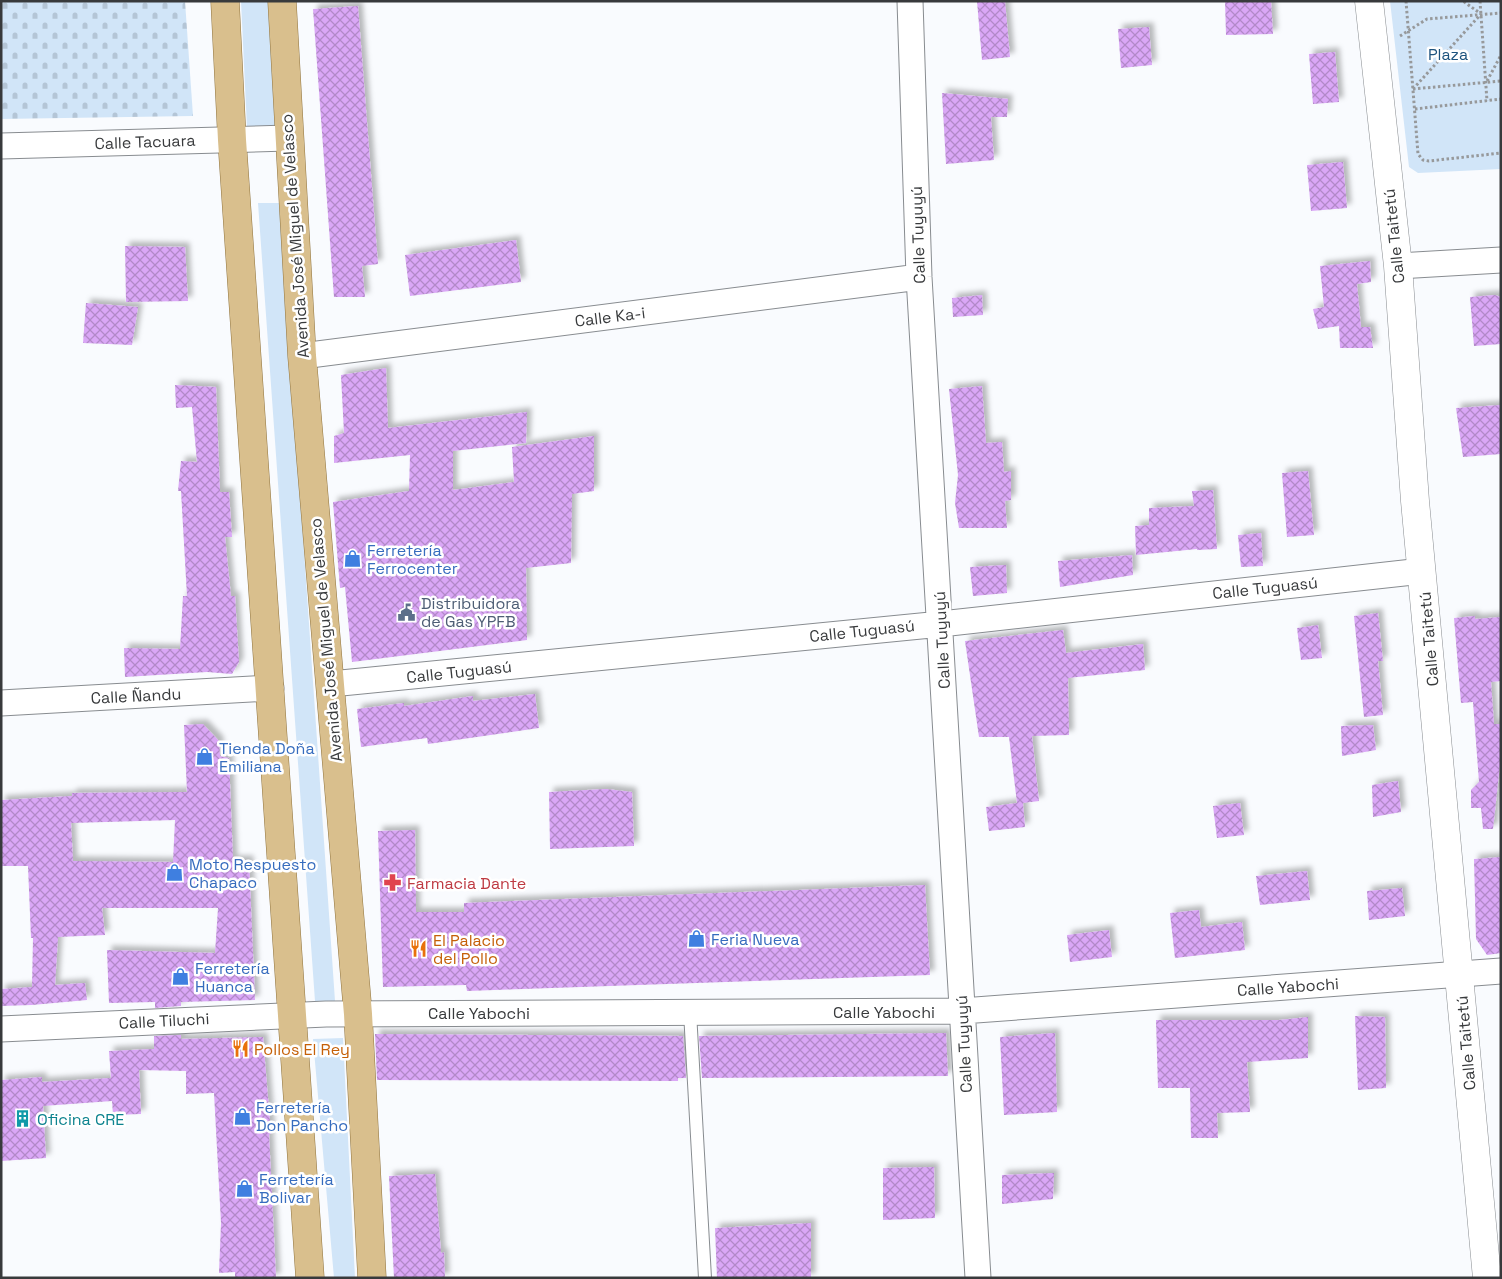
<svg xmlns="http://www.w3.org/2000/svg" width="1502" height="1279" viewBox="0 0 1502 1279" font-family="'Space Grotesk',sans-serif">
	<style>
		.cemetery { fill: url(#cemetery-stones) }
		.green { fill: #d1e5f8 }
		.building { fill: url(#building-cross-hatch); fill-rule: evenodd; filter: url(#shadow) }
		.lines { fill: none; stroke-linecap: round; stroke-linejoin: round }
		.service-casing { stroke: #888c90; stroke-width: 14 }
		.minor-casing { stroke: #888c90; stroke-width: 27 }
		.tertiary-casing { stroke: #888c90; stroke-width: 29 }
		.primary-casing { stroke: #90743f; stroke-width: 29 }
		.path { stroke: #97999b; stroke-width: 3; stroke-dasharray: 2.5 2.5; stroke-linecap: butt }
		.service { stroke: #fff; stroke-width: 12 }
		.minor { stroke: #fff; stroke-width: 25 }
		.tertiary { stroke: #fff; stroke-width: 28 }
		.primary { stroke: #d9bf8d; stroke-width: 28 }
		.labels { text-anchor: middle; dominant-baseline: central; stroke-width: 5; stroke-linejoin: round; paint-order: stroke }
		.park-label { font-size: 16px; fill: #1d537e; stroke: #fff }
		.street-label { font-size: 16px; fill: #383a3c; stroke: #fff }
		.shop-label { font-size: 16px; fill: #366cbe; stroke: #fff; text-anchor: start }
		.service-label { font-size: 16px; fill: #4e5e75; stroke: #fff; text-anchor: start }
		.health-label { font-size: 16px; fill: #be3a42; stroke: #fff; text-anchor: start }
		.food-label { font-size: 16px; fill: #c56008; stroke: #fff; text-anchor: start }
		.culture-label { font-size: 16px; fill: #0d838f; stroke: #fff; text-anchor: start }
	</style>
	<defs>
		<pattern id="cemetery-stones" width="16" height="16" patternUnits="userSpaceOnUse" patternTransform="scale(1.25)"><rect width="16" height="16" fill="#d1e5f8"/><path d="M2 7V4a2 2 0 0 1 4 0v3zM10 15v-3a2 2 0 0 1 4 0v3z" fill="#b4c5d6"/></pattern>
		<pattern id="building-cross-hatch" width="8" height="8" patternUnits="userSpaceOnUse" patternTransform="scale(1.25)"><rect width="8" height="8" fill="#daa7f6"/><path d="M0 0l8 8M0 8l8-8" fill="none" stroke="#b289c8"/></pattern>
		<filter id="shadow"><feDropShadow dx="4.5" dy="-4.5" stdDeviation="2.5" flood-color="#0004"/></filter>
	</defs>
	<rect width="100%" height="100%" fill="#f9fbfe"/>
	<path class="cemetery" d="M1,1H185L193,116L1,119Z"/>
	<path class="green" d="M241,1H270L277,130L247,128Z
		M1390,1H1501V169L1418,173L1409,167Z
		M258,203H280L335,1001H315Z
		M343,1038L355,1278H334L313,1039Z"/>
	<path class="building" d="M977,1H1005L1010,57L982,60Z
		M1225,1H1271L1273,34L1226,35Z
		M358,6L378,264L362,266L365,297H334L313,9Z
		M1149,27L1152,65L1121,68L1118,29Z
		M1335,52L1339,102L1313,104L1309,54Z
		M942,93L1008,99L1007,117H991L994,160L946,164Z
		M1343,162L1347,208L1311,211L1307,165Z
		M516,240L521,282L410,296L405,255Z
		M125,246L185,247L188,301L126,302Z
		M1370,261L1371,282L1357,284L1361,327H1370L1373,348H1340L1339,326L1318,329L1313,309L1324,307L1320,266Z
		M982,295L983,315L953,317L952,298Z
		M1495,295L1501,297V344L1474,346L1470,297Z
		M86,303L138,307L132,345L83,343Z
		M386,368L388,428L527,412L526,443L453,451V490L514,482L512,447L594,436V491L572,494L571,563L526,568L527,640L352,662L345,587L340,588L333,502L409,491L410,455L334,463V436L344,433L341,375Z
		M175,385L216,387L220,492H229L232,537H225L231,596H235L239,662L232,674L207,672L125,677L124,648L180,649L183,596H187L181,491H178L181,461L197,462L192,407L176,408Z
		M982,386L986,443L1002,442L1004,472L1011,471V500L1005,501L1007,528H959L955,503L958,475L949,389Z
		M1501,405V454L1463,457L1456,408Z
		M1308,471L1314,535L1287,537L1282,473Z
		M1213,490L1217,549L1197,550V549L1136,555L1135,526L1149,525V508L1194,506L1192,491Z
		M1261,533L1263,566L1241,567L1238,535Z
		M1132,555L1133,575L1060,587L1058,561Z
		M1006,565L1007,593L973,596L970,567Z
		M1378,613L1383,661H1378L1383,715L1364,717L1354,616Z
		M1475,616V619L1501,617V681L1491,682L1494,724H1501V755L1493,829H1483L1481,808H1471V790L1479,782L1473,702L1461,703L1454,618Z
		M1318,625L1322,658L1301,660L1297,628Z
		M1063,630L1066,653L1143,644L1145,670L1068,678L1069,735L1032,736L1039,801L1023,803L1025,827L989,831L986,807L1017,803L1009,737H979L965,641Z
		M535,694L539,728L428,744L427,738L361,747L357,709L404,703V706L473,696V701Z
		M203,724L219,741L220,756L229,758L233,860H249L255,1000L181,1002V1006L155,1008V1002L109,1003L107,950L215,953L218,908H102L105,935L58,937L55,985L85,983L87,1000L32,1005L1,1006V989L32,987L33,938H31L28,866H1V800L72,796V793L187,792L184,725ZM175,820L173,862L73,861L71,823Z
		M1373,725L1376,750L1342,756L1341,726Z
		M1398,781L1401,812L1373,817L1372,785Z
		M606,789L632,792L634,846L550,849L549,792Z
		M1240,803L1244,835L1217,838L1213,806Z
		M415,830L416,912H464V903L925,885L930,975L467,991L466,985L383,987L378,831Z
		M1501,857V953L1487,955L1476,939L1474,859Z
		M1307,871L1310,900L1260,905L1256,876Z
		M1402,888L1405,916L1369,920L1367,891Z
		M1199,910L1201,927L1242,922L1245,950L1175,958L1170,913Z
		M1109,930L1112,957L1070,962L1067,935Z
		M1355,1016L1385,1017L1386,1088L1358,1090Z
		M1308,1017V1058L1247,1062L1250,1112L1217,1113L1218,1138H1191L1190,1088H1158L1156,1020H1279Z
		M946,1033L948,1076L702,1078L699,1036Z
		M1055,1033L1057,1112L1004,1115L1000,1037Z
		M375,1034L683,1036L686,1078H678V1081L377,1080Z
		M181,1035V1039L263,1037L271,1134H269L276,1278H235V1272L219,1273L221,1223L214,1093L186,1094V1071L139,1070L141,1114L113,1115L112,1101L43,1106L46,1158L1,1161V1080L42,1077V1082L111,1078L109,1051L154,1049V1036Z
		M934,1167L935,1218L883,1220V1168Z
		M1054,1173L1053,1199L1002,1204V1175Z
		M435,1174L441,1253L444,1252L445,1278H394L389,1176Z
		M811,1223V1278H717L715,1228Z"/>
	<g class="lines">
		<defs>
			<path id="service" d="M690,1012L705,1278"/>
			<path id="minor" d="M910,1L919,277L978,1278
				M1,146L288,138
				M1398,266L1501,260
				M302,356L919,277
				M331,684L941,624L1422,571
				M1,703L271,688
				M1,1029L326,1014L962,1011L1501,971"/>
			<path id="tertiary" d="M1369,1L1398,266L1415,501L1487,1278"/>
			<path id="primary" d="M225,1L232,140L310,1278
				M282,1L302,356L358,1014L372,1278"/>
		</defs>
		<use href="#service" class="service-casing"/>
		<use href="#minor" class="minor-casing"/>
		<use href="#tertiary" class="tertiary-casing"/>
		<use href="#primary" class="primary-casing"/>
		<path class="path" d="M1406,1L1418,154L1423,160L1429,161L1501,153
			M1480,1L1487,101
			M1400,36L1427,19L1501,13
			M1487,81L1501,55
			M1413,89L1481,14L1463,1
			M1413,89L1501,81
			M1415,109L1501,99"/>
		<use href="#service" class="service"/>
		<use href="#minor" class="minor"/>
		<use href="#tertiary" class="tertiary"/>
		<use href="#primary" class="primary"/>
	</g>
	<defs>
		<symbol id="shop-bare" viewBox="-9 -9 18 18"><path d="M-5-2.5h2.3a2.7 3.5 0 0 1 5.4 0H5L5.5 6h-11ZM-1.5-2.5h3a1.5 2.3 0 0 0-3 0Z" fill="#3f7fe0" stroke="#fff" stroke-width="2.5" paint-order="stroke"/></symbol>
		<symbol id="civic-bare" viewBox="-9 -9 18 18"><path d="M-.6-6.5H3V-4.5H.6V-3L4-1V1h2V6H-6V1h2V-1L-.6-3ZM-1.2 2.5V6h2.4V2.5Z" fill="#5c6f8a" stroke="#fff" stroke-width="2.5" paint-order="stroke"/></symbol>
		<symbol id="pharmacy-bare" viewBox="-9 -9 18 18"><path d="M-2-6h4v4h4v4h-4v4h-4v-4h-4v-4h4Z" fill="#e0444e" stroke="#fff" stroke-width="2.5" paint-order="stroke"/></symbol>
		<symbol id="restaurant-bare" viewBox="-9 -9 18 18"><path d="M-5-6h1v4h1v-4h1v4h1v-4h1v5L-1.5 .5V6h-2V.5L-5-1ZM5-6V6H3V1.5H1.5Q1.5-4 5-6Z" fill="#e8710a" stroke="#fff" stroke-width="2.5" paint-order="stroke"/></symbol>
		<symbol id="building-bare" viewBox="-9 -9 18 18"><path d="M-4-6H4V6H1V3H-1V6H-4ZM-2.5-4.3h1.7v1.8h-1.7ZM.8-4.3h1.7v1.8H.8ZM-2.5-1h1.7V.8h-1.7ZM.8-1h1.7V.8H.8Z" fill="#0f9aa8" stroke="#fff" stroke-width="2.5" paint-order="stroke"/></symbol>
	</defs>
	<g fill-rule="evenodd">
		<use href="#shop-bare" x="340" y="546" width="25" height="25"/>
		<use href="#civic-bare" x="394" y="600" width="25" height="25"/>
		<use href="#shop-bare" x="192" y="744" width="25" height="25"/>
		<use href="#shop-bare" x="162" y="860" width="25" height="25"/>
		<use href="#pharmacy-bare" x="380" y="870" width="25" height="25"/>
		<use href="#shop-bare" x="684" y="926" width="25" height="25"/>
		<use href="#restaurant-bare" x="406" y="936" width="25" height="25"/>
		<use href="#shop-bare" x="168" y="964" width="25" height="25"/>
		<use href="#restaurant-bare" x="228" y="1036" width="25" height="25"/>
		<use href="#shop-bare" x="230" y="1104" width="25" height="25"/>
		<use href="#building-bare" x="10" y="1106" width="25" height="25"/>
		<use href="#shop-bare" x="232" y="1176" width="25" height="25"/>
	</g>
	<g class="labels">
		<g class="park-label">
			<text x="1448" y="54">Plaza</text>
		</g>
		<g class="street-label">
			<text transform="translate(145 142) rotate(-2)">Calle Tacuara</text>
			<text transform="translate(918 235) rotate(-92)">Calle Tuyuyú</text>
			<text transform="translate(295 236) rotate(-94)">Avenida José Miguel de Velasco</text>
			<text transform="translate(1394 236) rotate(-96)">Calle Taitetú</text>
			<text transform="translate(610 317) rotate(-7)">Calle Ka-i</text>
			<text transform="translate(1265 588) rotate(-6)">Calle Tuguasú</text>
			<text transform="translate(862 631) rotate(-6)">Calle Tuguasú</text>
			<text transform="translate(1429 639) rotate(-95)">Calle Taitetú</text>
			<text transform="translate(326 640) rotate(-95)">Avenida José Miguel de Velasco</text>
			<text transform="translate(942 640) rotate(-93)">Calle Tuyuyú</text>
			<text transform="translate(459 672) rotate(-6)">Calle Tuguasú</text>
			<text transform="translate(136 696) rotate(-3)">Calle Ñandu</text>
			<text transform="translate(1288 987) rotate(-4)">Calle Yabochi</text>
			<text x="884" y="1012">Calle Yabochi</text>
			<text x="479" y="1013">Calle Yabochi</text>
			<text transform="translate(164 1021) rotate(-3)">Calle Tiluchi</text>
			<text transform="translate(1466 1043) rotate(-95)">Calle Taitetú</text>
			<text transform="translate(964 1044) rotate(-93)">Calle Tuyuyú</text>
		</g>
		<g class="shop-label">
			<text x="367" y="550">Ferretería<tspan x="367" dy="18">Ferrocenter</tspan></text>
			<text x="219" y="748">Tienda Doña<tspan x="219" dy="18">Emiliana</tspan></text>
			<text x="189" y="864">Moto Respuesto<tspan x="189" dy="18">Chapaco</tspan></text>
			<text x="711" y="939">Feria Nueva</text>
			<text x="195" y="968">Ferretería<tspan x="195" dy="18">Huanca</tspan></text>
			<text x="256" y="1107">Ferretería<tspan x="256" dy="18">Don Pancho</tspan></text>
			<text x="259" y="1179">Ferretería<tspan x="259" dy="18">Bolivar</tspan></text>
		</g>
		<g class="service-label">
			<text x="421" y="603">Distribuidora<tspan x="421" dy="18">de Gas YPFB</tspan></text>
		</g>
		<g class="health-label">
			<text x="407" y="883">Farmacia Dante</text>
		</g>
		<g class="food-label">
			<text x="433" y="940">El Palacio<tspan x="433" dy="18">del Pollo</tspan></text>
			<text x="254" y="1049">Pollos El Rey</text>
		</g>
		<g class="culture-label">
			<text x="37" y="1119">Oficina CRE</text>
		</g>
	</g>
	<rect width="1502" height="1279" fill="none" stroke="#383a3c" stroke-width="5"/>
</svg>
